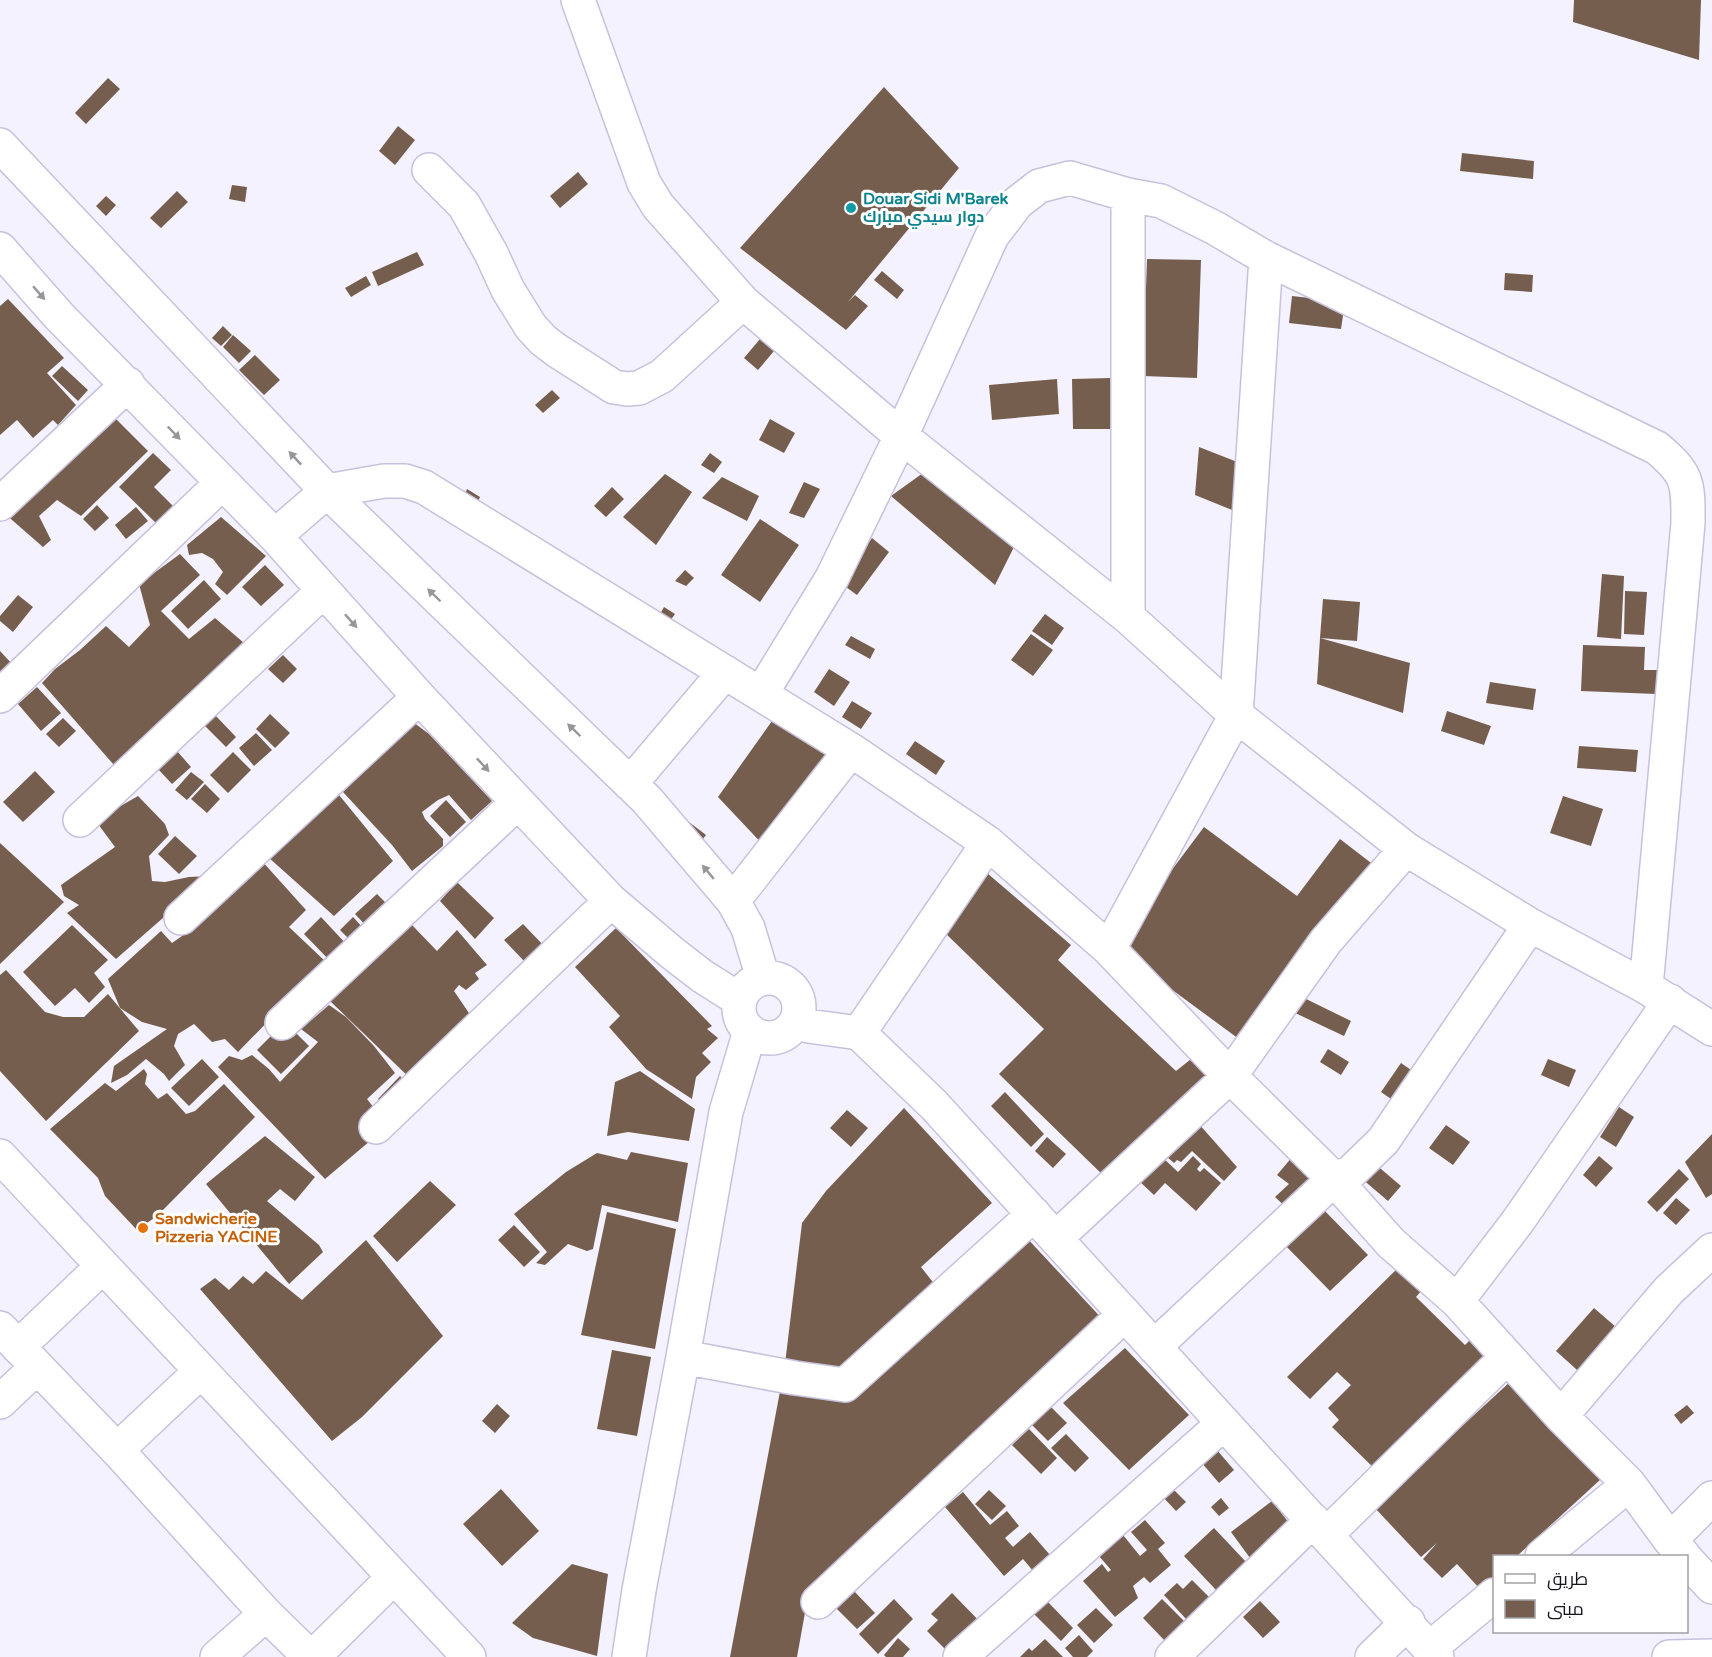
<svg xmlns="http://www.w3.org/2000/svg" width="1712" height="1657" viewBox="0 0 1712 1657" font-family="'Varela Round',Cairo,sans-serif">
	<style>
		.building { fill: #755e4d }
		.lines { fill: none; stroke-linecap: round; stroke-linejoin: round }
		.minor-casing { stroke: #c7c1de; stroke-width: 36 }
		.minor { stroke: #fff; stroke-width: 33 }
		.oneway { fill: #97969a }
		.culture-dot { fill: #0f9aa8; stroke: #fff; stroke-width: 2 }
		.food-dot { fill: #e8710a; stroke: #fff; stroke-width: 2 }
		.labels { text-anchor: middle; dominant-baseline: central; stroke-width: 6; stroke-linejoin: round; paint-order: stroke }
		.culture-label { font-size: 16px; font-weight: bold; fill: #0d838f; stroke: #fff; text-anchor: start }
		.food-label { font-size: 16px; font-weight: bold; fill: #c56008; stroke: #fff; text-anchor: start }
	</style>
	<rect width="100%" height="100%" fill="#f4f2fe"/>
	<path class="building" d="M1574,0H1701L1699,60L1573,22Z
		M108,78L120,89L86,124L75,113Z
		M884,87L959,168L848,302L855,295L868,306L846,330L740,248Z
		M398,126L415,140L395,165L379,151Z
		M1462,153L1534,161L1533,179L1460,171Z
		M578,172L588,184L560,208L550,196Z
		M232,185L247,187L245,202L229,199Z
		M177,191L188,202L161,228L150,218Z
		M106,196L116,205L106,216L96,206Z
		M417,252L424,265L378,286L372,272Z
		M1147,259L1201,260L1197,378L1143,376Z
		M882,271L904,290L897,299L874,280Z
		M1505,273L1533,275L1532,292L1504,290Z
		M366,276L371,285L351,297L345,288Z
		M1292,296L1345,302L1341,329L1289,323Z
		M8,299L64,358L47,373L76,405L58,425L53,420L33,438L17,420L0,435V306Z
		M223,326L232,335L221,346L212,338Z
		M233,335L251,351L239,363L223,347Z
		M760,339L774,351L758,370L744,358Z
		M255,355L280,380L264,395L239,370Z
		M62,366L88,390L78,401L52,376Z
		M1111,378L1112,429H1073L1072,379Z
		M1057,379L1059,414L992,420L989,385Z
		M552,390L560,398L543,413L535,405Z
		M111,414L148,451L81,516L57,500L39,516L51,540L43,547L4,513Z
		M770,419L795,433L784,453L759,440Z
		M1199,447L1245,465L1242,514L1195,495Z
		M153,453L171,470L154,487L174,507L157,524L119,487Z
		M710,453L722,462L714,473L701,465Z
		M923,473L1015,545L995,585L891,496Z
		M665,474L692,492L656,545L623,517Z
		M722,477L759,496L747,521L702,498Z
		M804,482L820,489L804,518L789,513Z
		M612,487L624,499L606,517L594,506Z
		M467,489L480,497L477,504L464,498Z
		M97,505L109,518L95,531L83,519Z
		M136,507L148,521L126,539L115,525Z
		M221,517L266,556L227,595L215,584L223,572L213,559L202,553L189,555L187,545Z
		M760,519L799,545L760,602L721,575Z
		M872,538L889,552L857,595L839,582Z
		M180,554L200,575L161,611L189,639L215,618L244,643L121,773L42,683L55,669L80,650L106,626L129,647L150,625L139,584Z
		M265,565L284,585L261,606L242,587Z
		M685,570L694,578L686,586L675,581Z
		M1602,574L1624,576L1621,639L1597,637Z
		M204,580L221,599L188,629L171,611Z
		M1625,591L1647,592L1644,635L1624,634Z
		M18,595L33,607L13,632L0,621V616Z
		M1323,599L1360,602L1357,641L1320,638L1410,663L1403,713L1317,684L1320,638Z
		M664,607L675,614L670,621L659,616Z
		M1045,614L1064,628L1052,645L1032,631Z
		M1031,634L1053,650L1033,676L1011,660Z
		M851,636L875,649L870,659L845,645Z
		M1583,645L1645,647L1644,670H1657L1656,694L1581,691Z
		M0,651L14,666L0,679Z
		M283,655L297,669L283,683L268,669Z
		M829,669L850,682L834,706L814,692Z
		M1490,682L1536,689L1533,710L1486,703Z
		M37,687L61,713L41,731L18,704Z
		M852,701L872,713L861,729L842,717Z
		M1447,711L1491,726L1484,745L1441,731Z
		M270,714L290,733L275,748L256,729Z
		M777,714L835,756L769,851L718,797Z
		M215,715L236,737L226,747L205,726Z
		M63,718L76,731L59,747L46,734Z
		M413,722L429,734L492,801L471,820L449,795L438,800L422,812L425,819L443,839V846L412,871L392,845L343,792Z
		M256,733L272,750L254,766L239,748Z
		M915,741L945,761L936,775L906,754Z
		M1579,746L1638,750L1636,772L1577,768Z
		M177,751L191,767L172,784L158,769Z
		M233,752L251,770L228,793L210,775Z
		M35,771L55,792L23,822L3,802Z
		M191,772L204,782L187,800L175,790Z
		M205,784L220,799L207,813L191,799Z
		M339,795L393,861L334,916L268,857Z
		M138,796L165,824L169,835L149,856L152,881L165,882L189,877L211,876L116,959L67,913L79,905L64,896L61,885L115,847L98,824L91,823Z
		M1563,796L1603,809L1591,846L1550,833Z
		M446,800L466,822L450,837L430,816Z
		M689,822L706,835L699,844L682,830Z
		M1204,827L1297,896L1340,839L1375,866L1243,1042L1114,947Z
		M175,836L197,856L179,874L158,854Z
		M0,843L64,902L0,964Z
		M261,860L306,910L289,927L326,962L238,1052L225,1039L212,1042L194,1024L178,1034L174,1046L185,1065L169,1081L164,1074L146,1059L127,1075L111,1083L114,1066L167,1029L142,1022L120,1008L108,979L161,931L172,943L182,936L193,923Z
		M987,873L1071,945L1058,960L1176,1071L1200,1052L1220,1076L1108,1180L999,1074L1044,1029L942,930Z
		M457,882L494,918L475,939L440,901Z
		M377,894L392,909L370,930L355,914Z
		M321,917L349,947L332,963L304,934Z
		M353,917L367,932L355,945L340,930Z
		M411,924L437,951L457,930L487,965L475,973L479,979L466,990L459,985L454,991L475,1022L415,1083L329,1000Z
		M523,924L544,946L526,963L504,940Z
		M72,925L108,960L94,973L105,987L89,1003L75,988L55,1006L23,972Z
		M616,928L712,1026L707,1029L718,1038L702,1053L711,1062L696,1077L692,1099L646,1069L609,1027L620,1016L575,967Z
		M6,970L45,1012L63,1017H84L108,994L139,1031L46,1121L0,1071V975Z
		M1300,996L1351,1021L1344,1036L1293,1012Z
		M329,1005L346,1017L374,1046L395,1073L367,1099L378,1113L370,1141L325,1179L218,1067L229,1056L242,1060L252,1055L269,1069L280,1082L318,1042L301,1029Z
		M285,1022L309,1046L281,1074L257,1050Z
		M1328,1049L1349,1062L1341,1075L1320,1062Z
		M202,1059L219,1077L189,1106L171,1088Z
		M1548,1059L1576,1070L1569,1087L1541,1075Z
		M1401,1063L1414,1072L1394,1101L1381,1092Z
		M144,1069L147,1074L145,1084L158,1099L167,1093L186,1114L195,1111L224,1084L255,1117L157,1216L137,1230L105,1196L98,1178L50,1129L105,1083L116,1091Z
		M640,1071L695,1109L689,1141L628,1132L607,1136L615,1082Z
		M400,1076L408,1085L386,1107L378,1099Z
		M1005,1092L1044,1134L1031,1147L991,1106Z
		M1619,1107L1634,1117L1616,1147L1600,1137Z
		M904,1108L992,1203L921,1267L936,1286L847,1374L785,1364L802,1223L826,1191Z
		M847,1110L868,1128L851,1147L830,1128Z
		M1198,1123L1237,1167L1224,1181L1192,1151L1181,1162L1177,1160L1174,1163L1167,1157Z
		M1446,1125L1470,1142L1453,1165L1429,1148Z
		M1712,1134V1194L1706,1198L1685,1162Z
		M265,1136L315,1177L295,1201L280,1189L267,1201L319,1245L323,1252L289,1284L206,1184Z
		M1047,1137L1066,1154L1053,1168L1035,1151Z
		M1298,1150L1324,1175L1291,1212L1275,1197L1289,1184L1277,1175Z
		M631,1152L688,1163L678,1222L602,1205L593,1249L587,1251L568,1244L545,1265L536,1263L547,1252L514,1214L566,1172L597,1153L627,1160Z
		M1193,1156L1201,1164L1197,1169L1200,1172L1204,1168L1221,1183L1196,1211L1165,1183L1154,1195L1139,1181L1162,1157L1178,1172Z
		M1599,1156L1613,1168L1596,1187L1583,1175Z
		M1374,1163L1401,1186L1388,1201L1361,1178Z
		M1679,1169L1689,1179L1657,1212L1647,1202Z
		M430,1181L456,1205L397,1262L373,1236Z
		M1676,1198L1690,1210L1676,1225L1663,1213Z
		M1320,1206L1368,1255L1330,1291L1283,1243Z
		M607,1212L676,1229L655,1349L581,1335Z
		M514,1225L540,1252L524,1267L498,1240Z
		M1025,1236L1107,1324L823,1587L810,1585L797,1657H730L781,1386L844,1396Z
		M366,1240L443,1336L362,1417L332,1441L200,1289L215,1278L229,1290L243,1276L253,1284L266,1271L302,1300Z
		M1399,1267L1422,1290L1416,1297L1465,1345L1471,1339L1494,1362L1380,1474L1332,1427L1339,1420L1328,1408L1351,1385L1337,1372L1310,1399L1287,1377Z
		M1594,1308L1624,1334L1586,1378L1556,1351Z
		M1125,1348L1189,1415L1129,1470L1063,1403Z
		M612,1350L651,1357L637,1436L597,1429Z
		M1511,1381L1601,1479L1517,1556H1494V1577L1481,1590L1457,1564L1442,1578L1423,1559L1437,1543L1421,1557L1374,1507Z
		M497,1404L510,1416L495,1433L482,1421Z
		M1687,1405L1694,1413L1681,1424L1674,1415Z
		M1050,1406L1067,1423L1048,1441L1031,1424Z
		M1029,1429L1057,1458L1041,1474L1012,1445Z
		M1066,1434L1089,1458L1075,1472L1051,1448Z
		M1217,1450L1234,1470L1219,1483L1201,1462Z
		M1170,1486L1186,1502L1176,1511L1161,1495Z
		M501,1489L539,1531L502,1566L463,1524Z
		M989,1490L1006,1506L992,1520L975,1504Z
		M963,1492L990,1525L1007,1511L1019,1526L1005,1538L1013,1547L1030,1532L1057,1563L1039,1578L1023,1559L1004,1576L945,1507Z
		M1221,1498L1229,1508L1219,1516L1211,1507Z
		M1272,1501L1289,1523L1270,1537L1273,1541L1250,1558L1231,1532Z
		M1145,1520L1165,1543L1158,1549L1171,1565L1150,1583L1144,1577L1133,1586L1138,1598L1115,1617L1083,1581L1102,1564L1108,1572L1111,1570L1099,1556L1123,1535L1140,1556L1147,1550L1131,1532Z
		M1214,1528L1247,1563L1217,1591L1184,1556Z
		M572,1564L608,1574L597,1656L533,1638L512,1623Z
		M1192,1580L1209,1597L1186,1619L1164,1595L1177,1583L1183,1589Z
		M854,1591L875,1613L857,1629L836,1608Z
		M952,1593L985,1627L948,1652L927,1631L938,1620L931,1614Z
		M894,1599L913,1619L878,1654L859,1634Z
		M1162,1599L1186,1623L1166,1642L1143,1618Z
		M1047,1601L1073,1628L1061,1641L1034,1614Z
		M1260,1601L1280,1622L1263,1638L1243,1617Z
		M1096,1608L1113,1625L1094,1643L1077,1625Z
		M1079,1635L1093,1651L1087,1657H1073L1065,1648Z
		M898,1638L910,1649L903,1657H886L884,1655Z
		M1045,1639L1063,1657H1020L1029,1648L1032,1651Z"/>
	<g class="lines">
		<defs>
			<path id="minor" d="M578,0L644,183L658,206L743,302L901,436L1128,617L1236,715L1406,849L1530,925L1646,987L1712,1029
				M0,145L327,491L647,800L733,901L748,928L763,978
				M429,170L464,205L491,253L508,290L531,327L543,340L556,350L614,387L627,389L639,388L662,376L743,302
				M1128,195V617
				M0,249L59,316L275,536L419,697L611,901L671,952L702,976L740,1000
				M0,504L128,384
				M275,536L327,491L384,481H405L424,487L851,750L988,843L1109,949L1230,1076L1334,1179L1391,1243L1457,1301L1561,1416L1629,1484L1670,1540L1684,1556
				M761,694L832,578L901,436L992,236L1017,203L1039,186L1070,178L1128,195L1161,201L1215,228L1266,258L1657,448C1689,475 1688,483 1688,523L1646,987
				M0,696L222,483
				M630,784L725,672
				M80,820L323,591
				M733,901L851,750
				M181,918L419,697
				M1109,949L1236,715L1266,258
				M739 1008a30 30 0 1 1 60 0a30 30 0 1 1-60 0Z
				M797,1020L808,1026L859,1033L934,1105L1437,1657
				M282,1023L518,802
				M859,1033L988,843
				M376,1127L611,901
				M0,1156L469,1657
				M1056,1238L1230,1076L1326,941L1406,849
				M1457,1301L1518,1221L1670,1001
				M0,1328L117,1450L266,1614L310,1657
				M18,1347L103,1266
				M1154,1347L1334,1179L1350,1173L1383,1141L1530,925
				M683,1357L795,1378L845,1385L1034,1214
				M0,1402L36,1368
				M1561,1416L1669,1290L1712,1250
				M117,1450L201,1371
				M1326,1535L1507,1357
				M1670,1540L1712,1498
				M1542,1556L1629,1484
				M1686,1559L1712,1587
				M818,1602L1125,1314
				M1429,1649L1494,1595
				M217,1657L266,1614
				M313,1657L393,1578
				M629,1657L639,1590L683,1357L726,1112L750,1031
				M960,1657L1224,1423
				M1172,1657L1313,1520
				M1372,1657L1408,1622
				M1669,1657L1712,1656"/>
		</defs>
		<use href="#minor" class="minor-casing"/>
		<use href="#minor" class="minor"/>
	</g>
	<defs><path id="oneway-solid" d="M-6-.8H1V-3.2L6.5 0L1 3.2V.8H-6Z" transform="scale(1.5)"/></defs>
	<g class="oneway">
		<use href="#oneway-solid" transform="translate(39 293) rotate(49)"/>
		<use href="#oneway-solid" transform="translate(174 433) rotate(46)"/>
		<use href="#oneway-solid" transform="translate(295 458) rotate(-133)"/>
		<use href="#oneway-solid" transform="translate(434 595) rotate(-136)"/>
		<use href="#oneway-solid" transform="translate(351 621) rotate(48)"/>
		<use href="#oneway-solid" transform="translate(574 730) rotate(-136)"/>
		<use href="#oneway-solid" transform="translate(483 765) rotate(47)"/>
		<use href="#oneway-solid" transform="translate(708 872) rotate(-130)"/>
	</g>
	<circle class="culture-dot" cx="851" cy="208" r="6"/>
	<circle class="food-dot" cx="143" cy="1228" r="6"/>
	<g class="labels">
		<g class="culture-label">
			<text x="863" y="199">Douar Sidi M'Barek<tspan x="863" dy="18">دوار سيدي مبارك</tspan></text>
		</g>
		<g class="food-label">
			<text x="155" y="1219">Sandwicherie<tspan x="155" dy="18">Pizzeria YACINE</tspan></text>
		</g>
	</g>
	<rect x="1493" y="1555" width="195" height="78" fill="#ffffff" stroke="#a2a1a5" stroke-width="1.5"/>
	<rect x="1505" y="1574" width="30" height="9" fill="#ffffff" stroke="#a2a1a5" stroke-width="1.5"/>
	<text x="1547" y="1585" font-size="18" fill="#17151f">طريق</text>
	<rect x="1505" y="1600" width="30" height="18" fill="#755e4d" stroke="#a2a1a5" stroke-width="1.5"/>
	<text x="1547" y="1615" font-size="18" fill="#17151f">مبنى</text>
</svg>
